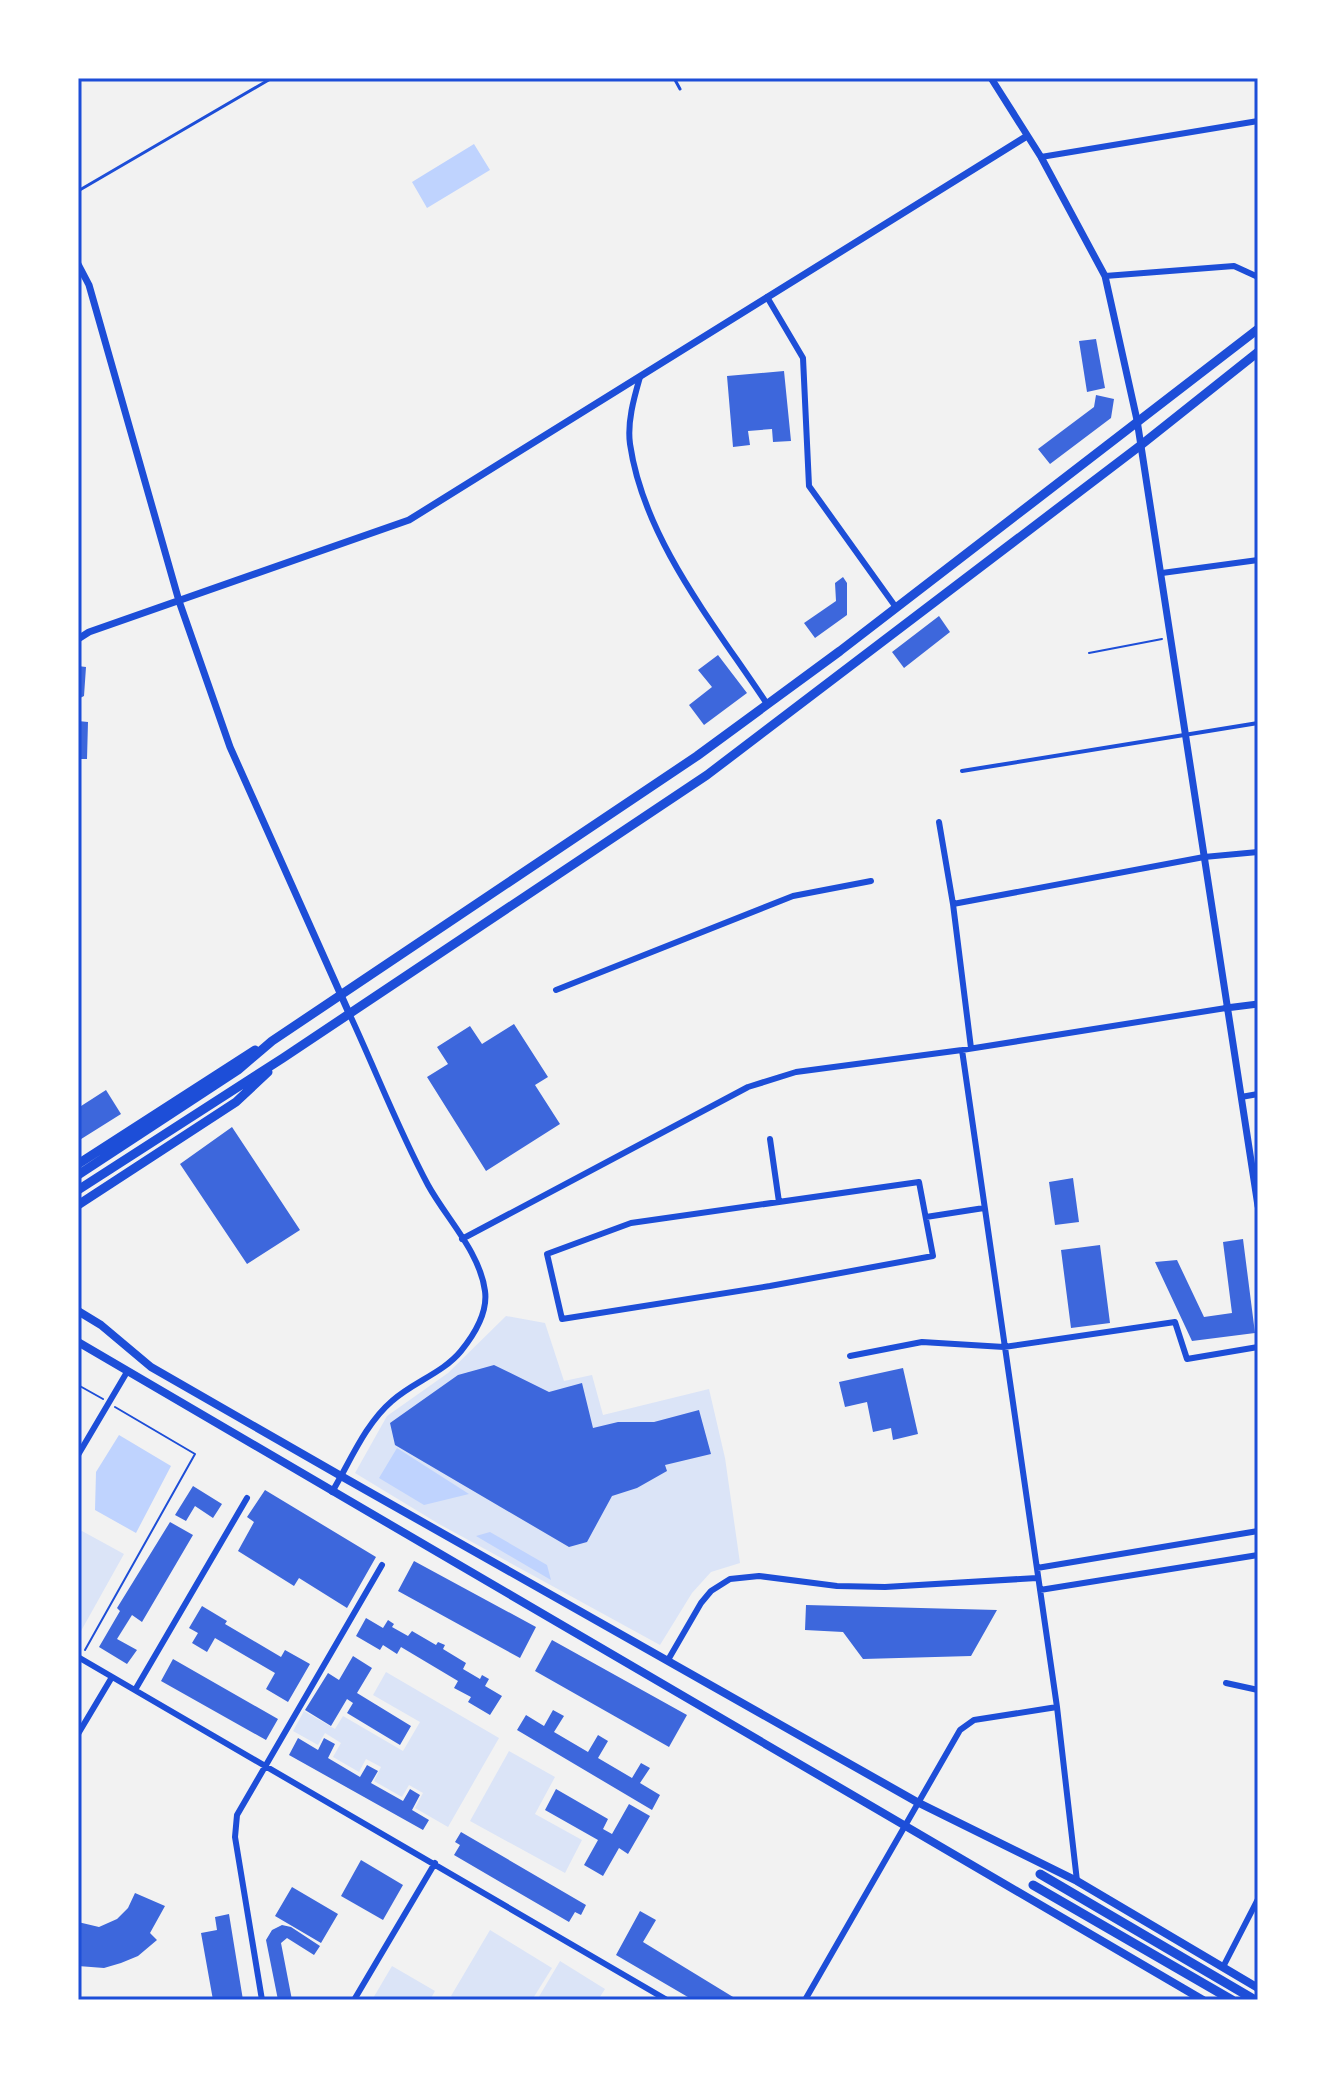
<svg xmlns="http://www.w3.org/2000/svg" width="1336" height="2078" viewBox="0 0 1336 2078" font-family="Raleway,sans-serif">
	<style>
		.green { fill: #dbe4f7 }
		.water { fill: #bfd3fe }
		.building { fill: #3d67dc }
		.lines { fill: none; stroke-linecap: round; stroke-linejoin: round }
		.path { stroke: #1d4ed8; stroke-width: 2 }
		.service { stroke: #1d4ed8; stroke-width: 3 }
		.pedestrian { stroke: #1d4ed8; stroke-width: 4 }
		.minor { stroke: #1d4ed8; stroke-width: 6 }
		.tertiary { stroke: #1d4ed8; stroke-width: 7 }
		.secondary { stroke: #1d4ed8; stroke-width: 8 }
		.primary { stroke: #1d4ed8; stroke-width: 9 }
		.neatline { fill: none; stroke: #1d4ed8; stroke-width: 3 }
	</style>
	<rect width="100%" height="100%" fill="#f2f2f2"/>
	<path class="green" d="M506,1316L545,1323L564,1381L592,1375L603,1415L709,1389L725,1458L740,1563L711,1572L692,1593L660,1645L439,1524L355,1473L387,1416L448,1373Z
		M82,1531L124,1554L81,1631L78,1629V1534Z
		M386,1672L499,1738L448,1827L415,1808L423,1793L409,1785L402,1797L374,1781L381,1767L366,1759L359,1772L333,1757L341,1743L325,1733L318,1745L293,1731L304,1711L335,1729L343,1716L403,1751L420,1722L373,1695Z
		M509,1751L555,1777L535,1814L582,1840L565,1873L470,1821Z
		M490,1930L552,1968L532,2000H458L451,1996Z
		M560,1961L605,1989L598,2000H537Z
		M392,1966L435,1991L430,2000H372Z"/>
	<path class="water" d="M474,144L490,170L427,208L412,182Z
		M119,1435L171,1466L136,1533L95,1510L96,1472Z
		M397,1448L469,1494L424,1505L379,1478Z
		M490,1532L547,1565L551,1580L476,1536Z"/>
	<path class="building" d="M1096,339L1105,388L1087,392L1079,341Z
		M784,371L791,441L773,442L772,429L748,431L750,445L733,447L727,376Z
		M1096,395L1114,399L1111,418L1050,464L1038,449L1094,407Z
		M843,577L847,583V615L815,638L804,623L836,601L835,583Z
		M939,616L950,632L904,668L892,652Z
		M718,655L747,693L704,725L689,705L712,687L698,670Z
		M78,666L86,667L84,696L78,699Z
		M78,721L88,722L87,759H78Z
		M514,1024L548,1077L535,1085L560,1124L486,1171L427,1077L448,1064L437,1047L470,1026L482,1044Z
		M106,1090L121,1114L78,1141V1108Z
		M232,1127L300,1230L247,1264L180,1164Z
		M1073,1178L1079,1222L1055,1225L1049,1182Z
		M1243,1239L1255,1333L1192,1341L1155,1262L1177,1260L1204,1317L1232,1313L1223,1242Z
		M1100,1245L1110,1323L1071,1328L1061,1250Z
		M494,1365L549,1392L582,1383L593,1428L618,1422H654L699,1410L711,1454L665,1465L667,1471L637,1488L612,1496L587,1542L569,1547L395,1445L390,1423L458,1375Z
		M903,1368L918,1434L893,1440L891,1428L873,1432L867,1402L845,1407L839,1382Z
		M193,1486L222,1504L213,1518L195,1506L186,1521L175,1515Z
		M265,1490L376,1557L347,1608L299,1578L294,1586L238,1551L254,1522L247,1517Z
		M170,1522L193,1535L142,1622L132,1615L117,1639L137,1650L127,1664L99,1647L120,1611L117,1608Z
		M414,1561L536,1627L520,1658L398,1591Z
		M806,1605L997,1610L971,1656L863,1659L843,1632L805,1630Z
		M202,1606L227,1621L225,1624L281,1657L285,1650L310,1664L288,1702L266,1689L275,1673L215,1638L207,1652L192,1643L198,1633L189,1628Z
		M366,1618L383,1628L388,1620L394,1624L392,1627L408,1636L412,1631L436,1645L438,1642L445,1645L443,1649L466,1663L463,1669L480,1679L482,1675L489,1679L485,1686L502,1696L490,1715L468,1702L471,1697L454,1688L458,1681L401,1647L397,1654L383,1645L380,1650L356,1636Z
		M552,1640L687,1715L669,1747L535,1671Z
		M353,1656L372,1668L357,1693L411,1726L400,1745L347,1713L353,1703L347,1699L331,1726L305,1710L328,1673L339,1680Z
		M173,1659L278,1719L266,1740L161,1681Z
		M553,1710L564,1716L554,1732L588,1752L598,1735L608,1741L598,1758L632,1778L641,1763L650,1768L640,1783L660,1795L652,1810L517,1730L526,1715L544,1726Z
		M298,1738L318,1750L324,1738L335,1744L328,1758L360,1777L367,1765L378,1771L371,1783L403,1801L410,1789L420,1795L412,1810L429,1820L423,1830L289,1755Z
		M556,1789L608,1819L603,1829L612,1834L629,1804L650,1816L628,1854L619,1848L603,1876L584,1865L598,1840L545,1810Z
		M461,1832L586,1905L581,1915L575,1912L569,1922L454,1855L460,1845L455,1842Z
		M361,1860L403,1885L383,1920L341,1896Z
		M292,1887L338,1914L321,1943L275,1916Z
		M135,1893L165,1906L150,1933L157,1940L138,1956L121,1963L104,1968L78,1966V1922L99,1927L117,1919L128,1908Z
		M640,1911L656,1920L643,1942L738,2000H693L616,1955Z
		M229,1914L243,2000H213L201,1933L217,1930L215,1917Z
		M282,1925L291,1927L320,1946L314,1955L287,1938L281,1943L292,2000H278L266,1940L272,1930Z"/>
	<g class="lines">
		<path class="path" d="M1089,653L1162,639
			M78,1385L103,1399
			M85,1650L195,1454L115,1407"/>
		<path class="service" d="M674,78L680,89
			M78,191L272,78"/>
		<path class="pedestrian" d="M962,771L1258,723"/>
		<path class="minor" d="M1041,157L1258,121
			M1105,276L1234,266L1258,277
			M767,297L803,358L809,486L895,606
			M640,377C634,398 627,422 630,444C644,540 715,625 767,704
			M1162,573L1258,560
			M939,822L953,904L971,1048
			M953,904L1204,857L1258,852
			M556,990L793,896L871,881
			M962,1050L1057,1707L1077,1881
			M1241,1097L1258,1094
			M770,1139L779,1202
			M919,1182L933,1256L770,1286L562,1319L547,1254L631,1223Z
			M926,1217L984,1208
			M462,1239L748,1087L796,1072L962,1050L1226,1008
			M850,1356L922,1342L1004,1347L1175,1322L1187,1359L1258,1347
			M78,1455L127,1372
			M332,1492C350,1462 365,1424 392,1401C413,1382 443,1373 461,1351C474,1335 488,1313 485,1291C480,1252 446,1218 428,1185C398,1129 376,1071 349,1013
			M1037,1568L1258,1531
			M1040,1590L1258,1555
			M78,1657L667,2000
			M668,1660L701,1603L711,1591L730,1579L759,1576L837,1586L885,1587L1037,1578
			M1226,1683L1258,1690
			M135,1690L247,1498
			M78,1734L112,1677
			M1223,1967L1258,1899
			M262,2000L235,1837L237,1815L382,1565
			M354,2000L435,1863
			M805,2000L960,1730L974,1720L1057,1707"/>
		<path class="tertiary" d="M991,78L1041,157L1105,276L1137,420L1258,1206
			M78,264L89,285L179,601L230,747L349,1013
			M78,639L89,632L409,520L1027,136
			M1226,1008L1258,1004"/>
		<path class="secondary" d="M78,1311L101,1325L151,1367L341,1476L917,1802L1077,1881L1258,1988
			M78,1342L1203,2000"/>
		<path class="primary" d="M78,1164L255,1050
			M78,1175L238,1070L272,1041L697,756L840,651L1258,329
			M78,1190L283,1058L707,775L1141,445L1258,352
			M78,1205L236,1102L268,1072
			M1040,1874L1255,2000
			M1033,1885L1232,2000"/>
	</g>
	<rect width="1336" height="2078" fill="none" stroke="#ffffff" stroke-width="160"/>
	<rect x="80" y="80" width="1176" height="1918" class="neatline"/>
</svg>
